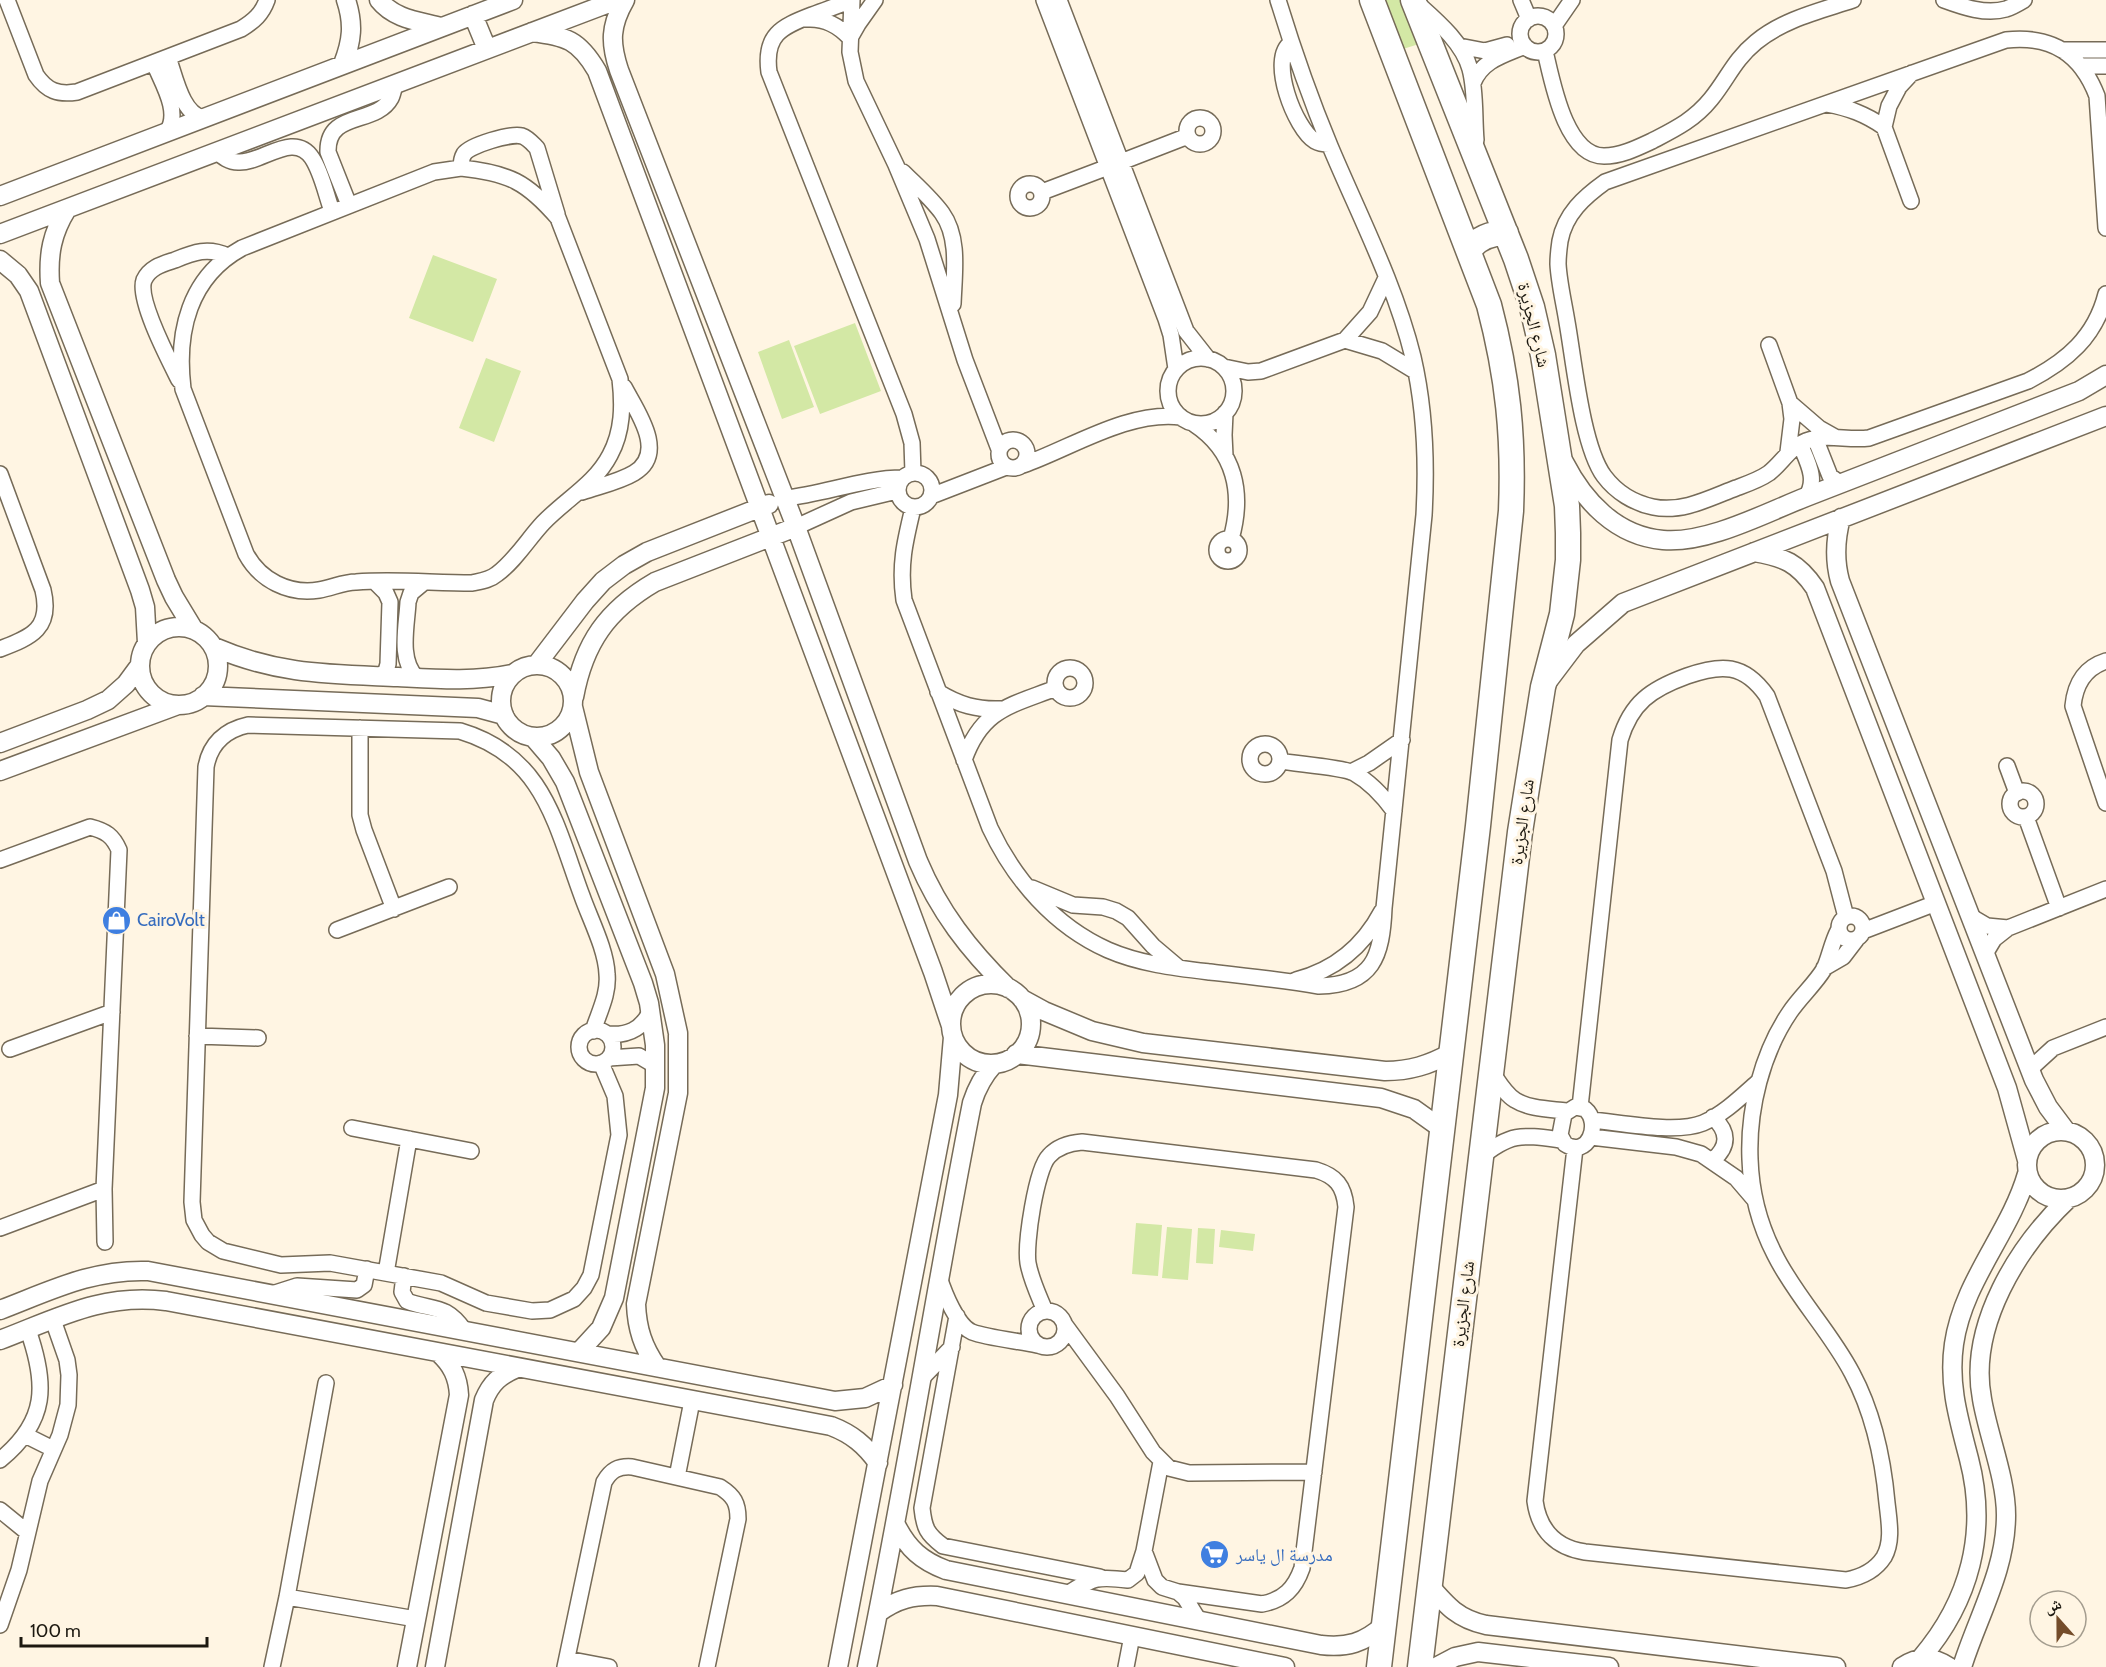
<svg xmlns="http://www.w3.org/2000/svg" width="2106" height="1667" viewBox="0 0 2106 1667" font-family="Cabin,'Noto Naskh Arabic',sans-serif">
	<style>
		.green { fill: #d3e8a5 }
		.lines { fill: none; stroke-linecap: round; stroke-linejoin: round }
		.minor-casing { stroke: #766b58; stroke-width: 18 }
		.tertiary-casing { stroke: #766b58; stroke-width: 21 }
		.primary-casing { stroke: #766b58; stroke-width: 27 }
		.minor { stroke: #fff; stroke-width: 15 }
		.tertiary { stroke: #fff; stroke-width: 18 }
		.primary { stroke: #fff; stroke-width: 24 }
		.labels { text-anchor: middle; dominant-baseline: central; stroke-width: 6; stroke-linejoin: round; paint-order: stroke }
		.street-label { font-size: 18px; fill: #1c1810; stroke: #fff5e3 }
		.shop-label { font-size: 18px; fill: #366cbe; stroke: #fff5e3; text-anchor: start }
	</style>
	<rect width="100%" height="100%" fill="#fff5e3"/>
	<path class="green" d="M1385,0H1403L1419,44L1403,49Z
		M433,255L497,279L473,342L409,318Z
		M855,323L881,391L820,414L794,346Z
		M789,340L814,407L782,419L758,352Z
		M486,358L521,371L494,442L459,428Z
		M1136,1223L1162,1225L1158,1276L1132,1274Z
		M1167,1227L1192,1229L1188,1280L1162,1278Z
		M1198,1228L1215,1229L1213,1264L1196,1263Z
		M1221,1230L1255,1234L1253,1251L1219,1247Z"/>
	<g class="lines">
		<defs>
			<path id="minor" d="M7,0L36,75C47,91 58,95 77,92L241,29C254,21 262,14 267,0
				M852,0C839,5 826,10 812,15C781,27 764,35 769,72L904,414L912,443L913,473
				M852,0L850,52L856,81L896,165L927,239L965,360L999,449
				M1044,0L1166,319L1171,335L1176,369
				M1059,0L1186,331L1208,359
				M1521,0L1529,19
				M1944,0C1963,7 1986,15 2006,9C2012,7 2019,3 2024,0
				M1418,4C1437,21 1463,43 1470,69C1476,91 1474,117 1476,140
				M1520 34a18 18 0 1 1 36 0a18 18 0 1 1-36 0Z
				M807,19C825,18 838,25 850,38L858,24L875,0
				M1554,26L1572,0
				M1291,43C1268,59 1295,129 1315,141C1320,144 1324,144 1329,144
				M1459,46L1485,51L1507,45
				M2062,50H2106
				M1545,51C1552,80 1565,156 1604,156C1621,156 1637,148 1652,141C1675,129 1694,120 1711,99C1728,78 1734,60 1756,42C1784,19 1820,11 1853,0
				M168,57C175,76 182,115 204,118
				M154,63C162,83 181,112 167,132
				M2081,66H2106
				M1473,83C1482,60 1504,55 1525,46
				M1827,104C1849,108 1865,114 1884,127
				M1187 131a13 13 0 1 1 26 0a13 13 0 1 1-26 0Z
				M217,152C223,157 229,162 238,162C261,164 294,130 312,158C322,173 326,195 332,211
				M1121,162L1188,136
				M461,168C509,173 527,182 558,218L620,379C623,405 623,431 610,455C595,484 566,499 543,523C528,539 515,561 497,574C490,580 481,581 472,583C433,583 394,579 356,582C343,582 332,588 319,590C289,595 260,580 246,554L183,389C176,332 189,277 242,248L434,172Z
				M461,168C461,163 461,159 464,154C470,145 511,133 522,136C528,138 532,143 537,148L557,214
				M903,172C916,185 931,198 942,213C960,238 954,274 953,304
				M1018 196a12 12 0 1 1 24 0a12 12 0 1 1-24 0Z
				M1042,192L1108,167
				M1911,201L1884,127L1889,106L1899,87L1912,73
				M349,205L328,152C327,110 376,126 391,98C393,94 394,88 395,84
				M2106,228L2097,96C2081,54 2052,35 2006,40L1605,182C1584,197 1565,214 1560,241C1559,248 1558,257 1558,264C1559,283 1564,303 1567,322C1574,361 1582,446 1604,476C1616,492 1634,503 1653,507C1682,513 1710,498 1736,488C1747,484 1759,480 1769,473C1782,463 1790,447 1806,441C1826,433 1848,441 1869,438L2028,381C2067,361 2095,337 2106,294
				M1345,340L1382,351L1415,371
				M1769,345L1790,403L1792,419L1788,452
				M1168 391a33 33 0 1 1 66 0a33 33 0 1 1-66 0Z
				M1224,367L1248,372L1261,371L1345,340L1370,312L1386,278
				M179,380C169,360 137,299 144,280C150,267 163,264 175,260C194,252 208,247 228,256
				M1790,403L1819,428L1835,437
				M1225,413L1224,435L1225,456
				M1194,424C1235,451 1244,493 1231,539
				M1815,438L1830,476L1841,484
				M999 454a14 14 0 1 1 28 0a14 14 0 1 1-28 0Z
				M1800,444C1807,461 1819,481 1805,498
				M1023,465C1071,448 1129,410 1181,417
				M898 490a17 17 0 1 1 34 0a17 17 0 1 1-34 0Z
				M0,474L43,590C52,628 32,637 0,649
				M582,492C599,486 619,482 634,473C668,453 636,410 624,387
				M931,496L1006,467
				M785,498C825,494 862,478 903,478
				M913,508C905,541 899,565 904,600L990,828C1014,879 1054,926 1108,950C1140,964 1176,968 1210,972C1246,976 1283,980 1319,986C1373,985 1382,956 1384,908L1424,515C1427,462 1425,409 1413,357C1395,284 1359,215 1330,146C1310,98 1293,49 1278,0
				M796,527L851,502L897,491
				M1217 550a11 11 0 1 1 22 0a11 11 0 1 1-22 0Z
				M375,582L386,593L390,602L388,664L386,671L380,676
				M2106,661C2084,668 2075,685 2073,706L2106,803
				M1055 683a15 15 0 1 1 30 0a15 15 0 1 1-30 0Z
				M417,678C398,660 407,625 408,602L411,593L423,583
				M938,692C959,705 977,710 1001,709
				M360,728V815L364,830L394,909
				M1250 759a15 15 0 1 1 30 0a15 15 0 1 1-30 0Z
				M964,760C982,709 1010,706 1056,688
				M1280,761C1296,764 1342,767 1354,773C1370,782 1383,796 1394,811
				M2007,766L2017,793
				M1351,772L1369,763L1402,740
				M2010 804a13 13 0 1 1 26 0a13 13 0 1 1-26 0Z
				M2026,817L2059,908
				M0,860L90,827C106,831 113,836 119,850L104,1189L105,1242
				M1032,888L1073,905L1103,907L1116,911L1128,918L1153,946L1179,968
				M1839 928a12 12 0 1 1 24 0a12 12 0 1 1-24 0Z
				M1970,916L1987,926L2008,928
				M337,930L449,887
				M1863,931L1936,903
				M1985,954L1994,939L2008,928L2106,889
				M1824,968L1843,957L1856,940
				M1296,980C1335,970 1363,947 1382,911
				M579 1047a17 17 0 1 1 34 0a17 17 0 1 1-34 0Z
				M593,1031C599,1012 609,994 607,974C606,949 590,919 582,896C555,823 544,756 460,731L248,725C225,730 210,744 206,767L192,1202L194,1220L202,1235L208,1242L223,1251L281,1265L330,1263L441,1283L486,1303L532,1311L550,1310L574,1299L584,1288L591,1275L619,1135L615,1096L601,1063
				M607,1034C627,1036 641,1030 650,1012
				M197,1036L258,1038
				M10,1049L112,1012
				M609,1058L639,1056L656,1066
				M2030,1069L2053,1048L2106,1027
				M1491,1071C1498,1081 1505,1094 1515,1100C1529,1109 1550,1109 1566,1111
				M1575,1107L1585,1109C1602,1123 1588,1159 1565,1144L1560,1135L1564,1114Z
				M1580,1107L1620,740C1631,703 1651,689 1687,676C1721,664 1744,663 1767,696L1834,871L1846,917
				M1592,1120C1623,1123 1676,1134 1703,1123C1724,1114 1742,1096 1759,1081
				M352,1128L471,1151
				M1591,1137L1676,1147L1701,1154L1736,1178L1754,1199
				M1575,1148L1535,1501C1539,1531 1557,1548 1585,1552L1846,1580C1862,1577 1875,1571 1884,1557C1893,1541 1889,1521 1887,1503C1883,1458 1874,1414 1852,1373C1830,1331 1796,1297 1775,1255C1760,1226 1751,1192 1750,1159C1748,1109 1762,1053 1790,1012C1800,997 1815,984 1824,969C1829,959 1832,942 1838,931
				M1480,1158C1511,1132 1523,1135 1561,1140
				M1713,1160C1729,1146 1729,1132 1713,1117
				M0,1228L104,1189
				M386,1273L409,1139
				M404,1276L402,1292L407,1301C432,1311 445,1303 464,1330
				M939,1277C944,1292 957,1326 972,1332C988,1338 1019,1341 1037,1345
				M272,1294L297,1286L357,1290L364,1285L367,1269
				M1029 1329a18 18 0 1 1 36 0a18 18 0 1 1-36 0Z
				M1045,1311C1039,1296 1031,1280 1028,1263C1025,1244 1036,1169 1049,1156C1058,1146 1069,1143 1082,1142L1316,1170C1336,1176 1344,1186 1346,1207L1302,1568C1295,1588 1284,1600 1262,1604L1178,1592
				M957,1316L922,1508C924,1528 927,1534 943,1546L1100,1577
				M1065,1325L1117,1396L1153,1452L1169,1468L1189,1473L1314,1472
				M922,1378L952,1347
				M25,1435L53,1449
				M0,1460C48,1421 47,1384 28,1330
				M677,1477L692,1401
				M0,1510L27,1532
				M1144,1551L1155,1580L1162,1587L1178,1592L1185,1598L1198,1619
				M1067,1594C1094,1578 1096,1576 1128,1580L1137,1573L1144,1551L1161,1462
				M287,1597L416,1619
				M0,1625L19,1570L40,1481L60,1435L68,1405L69,1375L67,1360L53,1320
				M567,1659L609,1667
				M272,1667L287,1597L326,1383
				M565,1667L604,1482C611,1470 618,1466 632,1467L720,1487C734,1496 738,1503 738,1519L707,1667
				M1126,1667L1132,1636"/>
			<path id="tertiary" d="M379,0C394,19 418,21 441,27
				M625,0C610,26 610,43 619,70L796,527L918,861C939,911 969,950 1008,988
				M473,15L487,49
				M532,32C566,36 579,40 597,71L933,972L951,1026
				M343,64C352,41 354,24 346,0
				M0,196L513,0
				M67,209C52,233 48,254 50,283L166,580L174,597L194,630
				M0,234L617,0
				M0,260L18,275L29,291L140,590L145,607L147,643
				M1564,462C1584,501 1616,536 1663,540C1707,544 1765,513 1806,497C1897,462 1988,426 2079,391L2106,375
				M1841,518C1835,540 1834,559 1840,581L2034,1080L2048,1107L2066,1131
				M1754,552C1784,557 1798,563 1815,588L2007,1088L2027,1160
				M140 666a39 39 0 1 1 78 0a39 39 0 1 1-78 0Z
				M214,647C279,675 329,674 398,677C436,679 474,682 512,674
				M537,664L585,601L603,581L624,565L647,552L769,504
				M501 701a36 36 0 1 1 72 0a36 36 0 1 1-72 0Z
				M1548,681L1576,644L1623,603L2106,416
				M203,696L478,708L504,715
				M574,697C584,643 607,610 655,582L796,527
				M573,707L589,772L665,974L678,1033V1093L636,1304C637,1329 643,1347 657,1367
				M533,737L551,758L565,782L643,983L649,1003L655,1045V1088L614,1298L601,1328L579,1352
				M0,743L87,710L108,700L126,684L140,665
				M0,771L178,705
				M951 1024a40 40 0 1 1 80 0a40 40 0 1 1-80 0Z
				M1022,999L1044,1011L1092,1031L1143,1043L1385,1071C1410,1071 1429,1065 1451,1053
				M1016,1054L1381,1098L1414,1109L1442,1129
				M2027 1165a34 34 0 1 1 68 0a34 34 0 1 1-68 0Z
				M0,1310C50,1291 92,1269 148,1271L835,1401L865,1398L893,1385
				M0,1340C58,1318 102,1293 166,1301L831,1426C852,1434 865,1445 878,1463
				M896,1525C908,1549 922,1561 946,1570L1321,1645C1347,1648 1364,1643 1384,1625
				M1429,1585C1447,1606 1458,1619 1486,1625L1836,1667
				M878,1613C897,1599 913,1595 937,1596L1285,1667
				M1921,1658C1970,1601 1988,1532 1969,1459C1959,1420 1948,1385 1954,1344C1963,1281 2010,1233 2027,1174
				M407,1667L459,1395C458,1377 452,1365 439,1353
				M435,1667L484,1400C491,1383 500,1375 517,1368
				M838,1667L948,1095L953,1037
				M867,1667C906,1480 935,1291 972,1103C977,1087 983,1076 994,1064
				M1436,1667L1455,1657L1478,1652L1609,1667
				M1902,1667C1918,1656 1933,1656 1949,1667
				M1962,1667C1978,1616 2006,1570 2006,1515C2006,1478 1988,1435 1982,1399C1968,1326 2018,1246 2069,1198"/>
			<path id="primary" d="M1372,0L1489,305C1508,377 1514,437 1511,511L1478,826L1379,1667
				M1413,0L1516,259L1532,307L1543,355L1567,506L1568,533V560L1562,614L1543,687L1520,832L1420,1667
				M1469,250C1478,238 1490,233 1506,233"/>
		</defs>
		<use href="#minor" class="minor-casing"/>
		<use href="#tertiary" class="tertiary-casing"/>
		<use href="#primary" class="primary-casing"/>
		<use href="#minor" class="minor"/>
		<use href="#tertiary" class="tertiary"/>
		<use href="#primary" class="primary"/>
	</g>
	<defs>
		<symbol id="shop-disc" viewBox="-11 -11 22 22"><circle r="9.5" fill="#3f7fe0" stroke="#fff5e3"/><path d="M-5-2.5h2.3a2.7 3.5 0 0 1 5.4 0H5L5.5 6h-11ZM-1.5-2.5h3a1.5 2.3 0 0 0-3 0Z" fill="#fff"/></symbol>
		<symbol id="supermarket-disc" viewBox="-11 -11 22 22"><circle r="9.5" fill="#3f7fe0" stroke="#fff5e3"/><path d="M-6-5.5h2.5l.6 2H6L4.5 2H-2.5L-4.4-4H-6ZM-1.5 3.2a1.3 1.3 0 1 0 .1 0ZM3 3.2a1.3 1.3 0 1 0 .1 0Z" fill="#fff"/></symbol>
	</defs>
	<g fill-rule="evenodd">
		<use href="#shop-disc" x="100" y="904" width="33" height="33"/>
		<use href="#supermarket-disc" x="1198" y="1538" width="33" height="33"/>
	</g>
	<g class="labels">
		<g class="street-label">
			<text transform="translate(1534 325) rotate(76)">شارع الجزيرة</text>
			<text transform="translate(1522 822) rotate(-82)">شارع الجزيرة</text>
			<text transform="translate(1463 1304) rotate(-83)">شارع الجزيرة</text>
		</g>
		<g class="shop-label">
			<text x="137" y="920">CairoVolt</text>
			<text x="1236" y="1555">مدرسة ال ياسر</text>
		</g>
	</g>
	<g transform="translate(2058 1619) rotate(339)"><circle r="28" fill="#fff5e3" stroke="#a49d8f" stroke-width="1.5"/>
	<path d="M0-4.5L10 22L0 15L-10 22Z" fill="#744c2a"/>
	<text y="-9" font-size="16" font-weight="bold" text-anchor="middle" fill="#1c1810">ش</text>
	</g>
	<path d="M21 1637v9h186v-9" fill="none" stroke="#1c1810" stroke-width="3"/>
	<text x="30" y="1637" font-size="18" fill="#1c1810" stroke="#fff5e3" stroke-width="4.5" paint-order="stroke">100 m</text>
</svg>
